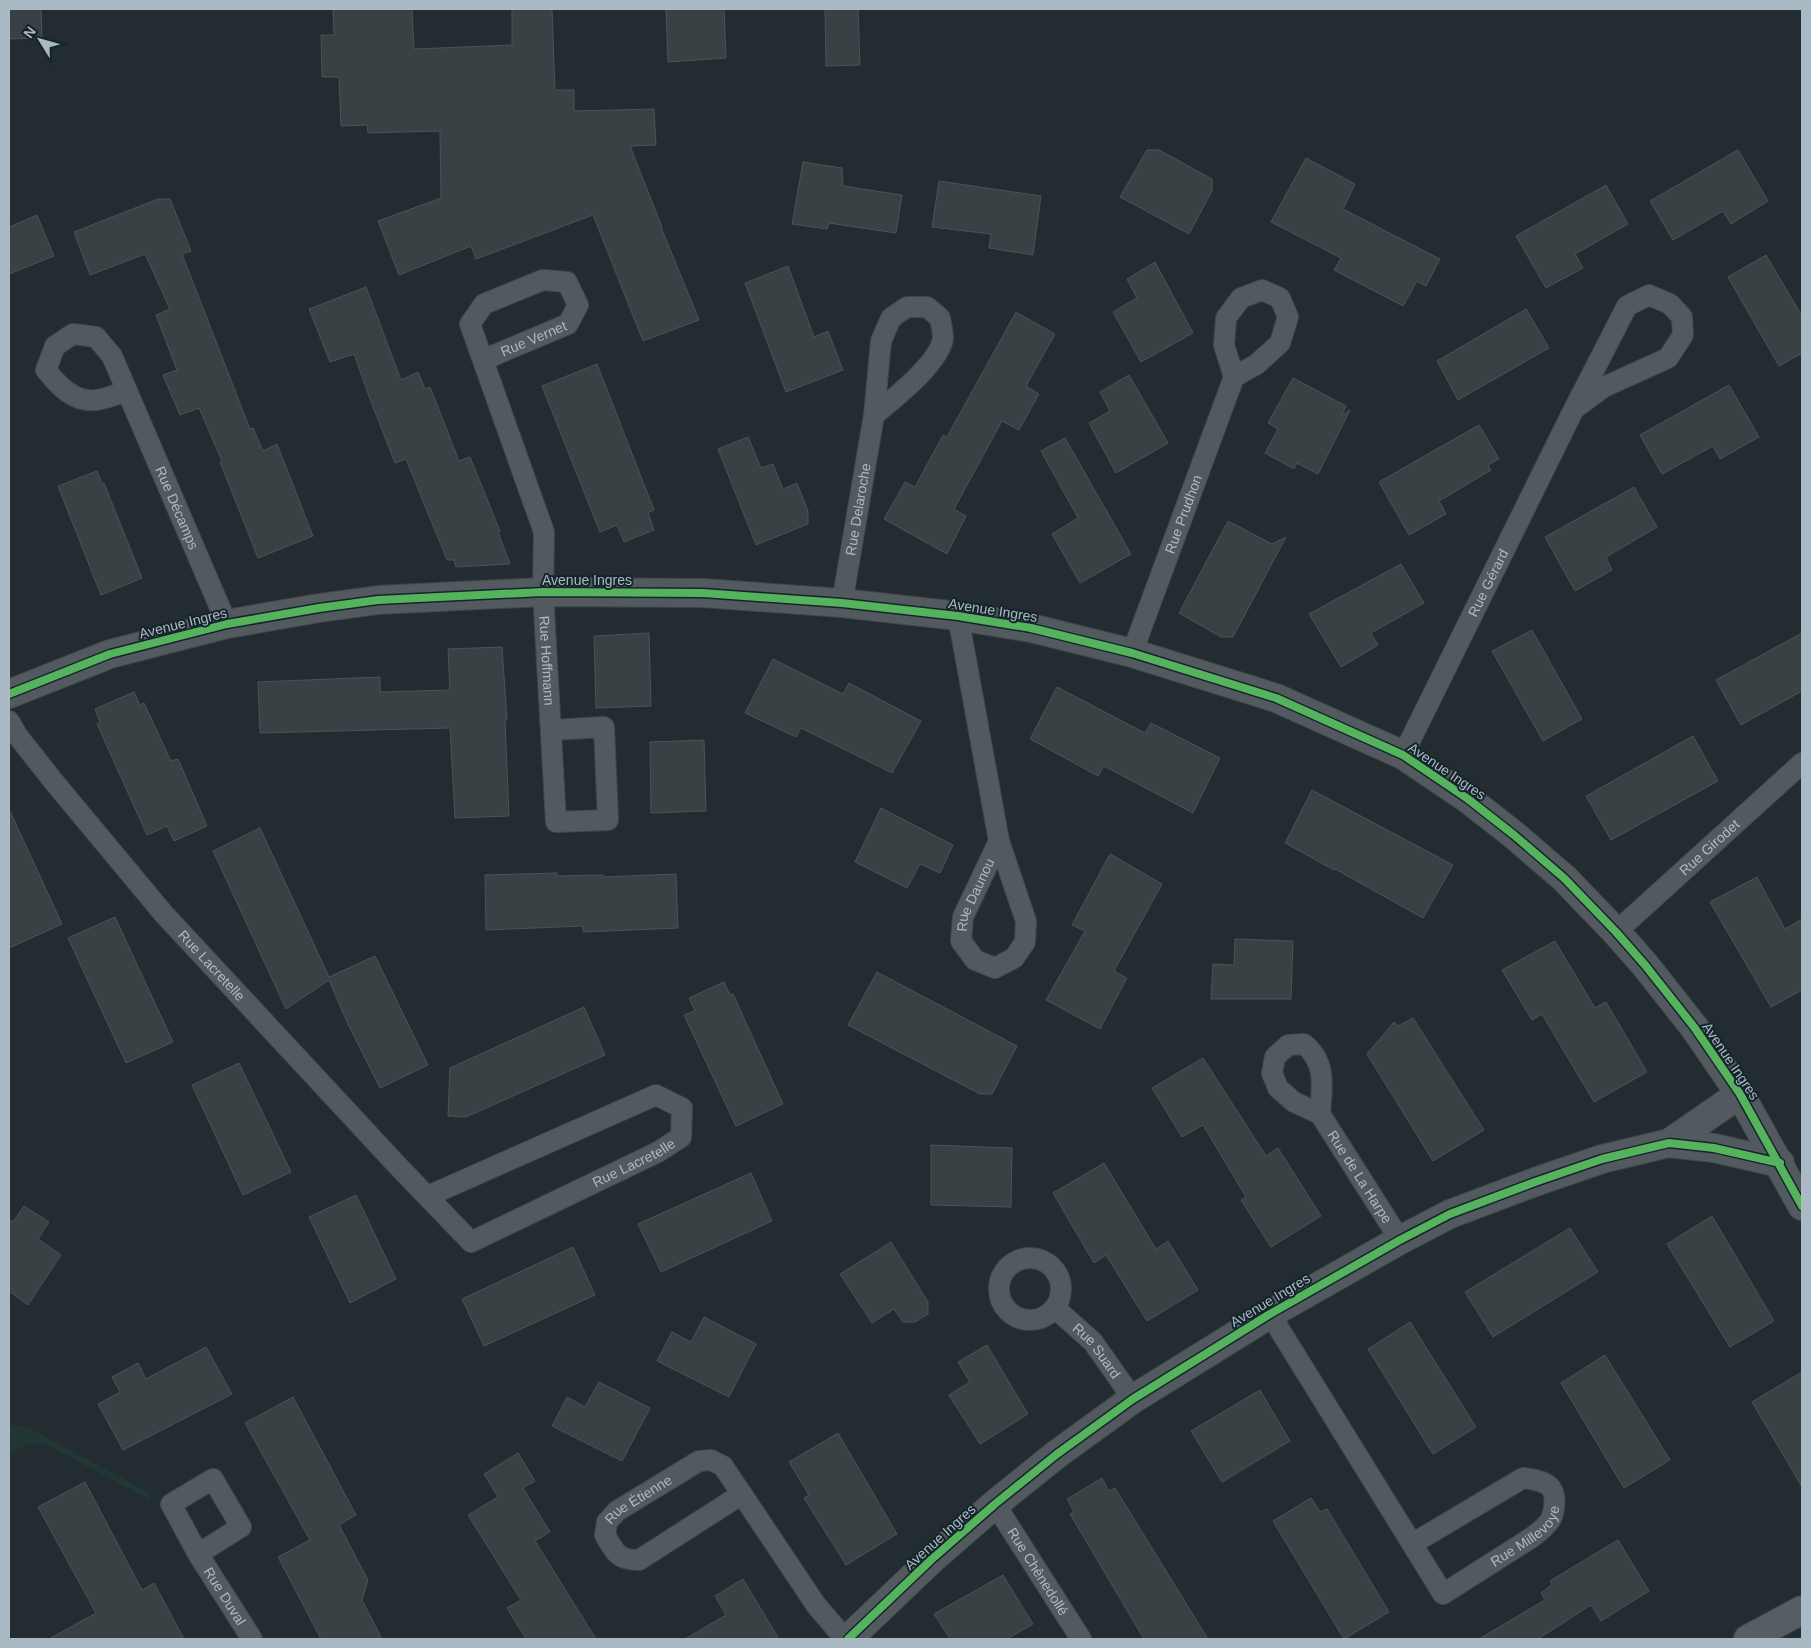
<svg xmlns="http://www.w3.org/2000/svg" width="1811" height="1648" viewBox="0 0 1811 1648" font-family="Helvetica,sans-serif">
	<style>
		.green { fill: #203734 }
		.building { fill: #3a4145; stroke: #4a5458 }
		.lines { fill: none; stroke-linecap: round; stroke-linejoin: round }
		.lane-casing { stroke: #40484b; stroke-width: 22 }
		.street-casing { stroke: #40484b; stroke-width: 30 }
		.secondary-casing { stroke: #40484b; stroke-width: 30 }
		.lane { stroke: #525a60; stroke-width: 20 }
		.street { stroke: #525a60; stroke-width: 28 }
		.secondary { stroke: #565e64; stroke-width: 28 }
		.cycleway-casing { stroke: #16242b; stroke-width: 11 }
		.cycleway { stroke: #56b35d; stroke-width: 8 }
		.labels { text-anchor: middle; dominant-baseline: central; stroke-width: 4; stroke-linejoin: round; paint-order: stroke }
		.street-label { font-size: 14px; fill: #aabac4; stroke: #16242b }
	</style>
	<rect width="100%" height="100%" fill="#232c30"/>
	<path class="green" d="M9,1424L29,1428L150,1493V1500L45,1444L26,1445L9,1454Z"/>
	<path class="building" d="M9,9H41L42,38L9,39Z
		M333,9H412L414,49L512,45V9H552L555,90H574V111L654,109L656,145L630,146L662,227H661L699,320L643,341L593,215L476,259L471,246L399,275L378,221L441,198L440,131L368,133L367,125L341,126L339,77H322L321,35H334Z
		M666,9H724L726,58L668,62Z
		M825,9H858L860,65L826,66Z
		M1147,150H1159L1212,179V191L1189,234L1120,197Z
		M1738,150L1768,201L1731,224L1723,211L1673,240L1650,201Z
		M1306,158L1355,184L1343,209L1440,259L1426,286L1417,281L1403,306L1334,270L1341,258L1271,222Z
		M803,162L842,168L843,186L902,195L896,233L829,223L827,229L792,224Z
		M939,181L1041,196L1033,255L989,248L991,234L932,227Z
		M1606,185L1628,224L1575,254L1583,268L1546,288L1516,236Z
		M158,199H170L191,251L182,254L250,429L253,428L263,451L277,444L313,536L258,558L220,462L222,461L199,408L180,415L163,375L177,370L156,315L170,309L145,254L90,275L74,232Z
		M37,215L54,256L9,274V227Z
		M1766,255L1802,316V353L1779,366L1728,277Z
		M1155,262L1193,333L1141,362L1113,312L1137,298L1127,279Z
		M788,266L814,337L828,331L843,370L786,392L745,283Z
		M366,287L401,380L418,372L425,389L430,387L459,461L470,457L500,531L498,532L510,564L456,567L454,560H447L406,459L395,463L370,399L354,354L330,362L309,309Z
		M1526,309L1549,348L1458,400L1437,361Z
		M1016,312L1055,334L1026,386L1039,394L1019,430L1002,421L954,509L966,516L947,554L884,519L905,482L915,487L943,435L947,437Z
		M597,364L654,510L648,513L654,530L624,542L617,525L600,532L542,386Z
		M1129,375L1168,443L1116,473L1089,423L1110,411L1100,392Z
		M1293,378L1346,406L1341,416L1350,410L1318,474L1297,463L1294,469L1265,453L1278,429L1268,423Z
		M1729,385L1759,437L1720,459L1713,446L1662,474L1640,435Z
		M1479,425L1499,459L1488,465L1491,470L1439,501L1446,514L1409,535L1379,482Z
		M748,437L761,468L773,464L783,489L797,483L808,511V524L756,545L718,449Z
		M1065,438L1131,554L1080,583L1052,534L1078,518L1041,451Z
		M97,471L102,484L104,483L142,578L101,595L58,486Z
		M1634,487L1657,527L1606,557L1612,570L1575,591L1545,537Z
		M1228,521L1272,544L1286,537L1233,637H1221L1179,613Z
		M1401,564L1424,603L1371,633L1378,645L1341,667L1309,614Z
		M1532,630L1582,719L1543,741L1492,651Z
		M649,633L651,706L596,708L594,636Z
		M1802,633V691L1741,725L1716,680Z
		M502,647L507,719H505L509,816L455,818L450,728L260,733L258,682L380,677V692L450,690L448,649Z
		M773,659L843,694L849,683L921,721L892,773L801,728L796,737L745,713Z
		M1057,687L1145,733L1151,723L1220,758L1193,813L1104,766L1098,776L1030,739Z
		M134,692L140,705L144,703L171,761L178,759L207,826L174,841L167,826L147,835L97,724L100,722L95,709Z
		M1693,736L1718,781L1611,840L1586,796Z
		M704,740L706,811L651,813L650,742Z
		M1312,790L1453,865L1423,918L1335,869L1334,870L1285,843Z
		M881,808L953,845L940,873L920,864L907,888L855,862Z
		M9,809L62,924L9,948Z
		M260,828L329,977L375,956L428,1065L380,1088L347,1022L329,980L286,1009L213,851Z
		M1110,854L1162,884L1114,971L1127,978L1100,1029L1046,1000L1085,931L1072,925Z
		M557,873V876L603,875V877L676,874L678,928L583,932V926L486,930L485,875Z
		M1757,877L1785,929L1802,919V990L1771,1007L1710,902Z
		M115,917L173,1042L126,1063L68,938Z
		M1235,939L1293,941L1291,999H1211L1213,964L1234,965Z
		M1555,941L1595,1008L1606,1002L1647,1072L1594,1102L1542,1014L1532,1020L1502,970Z
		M877,972L1017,1046L992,1094H980L848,1025Z
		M724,982L730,995L733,994L783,1104L736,1126L684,1015L695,1011L689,998Z
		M584,1007L605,1055L466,1117L448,1116L450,1068Z
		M1413,1018L1484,1130L1433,1161L1367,1054L1394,1022L1398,1026Z
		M1203,1058L1266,1156L1278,1148L1321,1216L1271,1247L1241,1200L1246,1197L1203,1125L1182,1137L1152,1088Z
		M239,1063L291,1172L243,1195L192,1085Z
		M931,1145L1012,1148L1011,1207L931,1205Z
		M1104,1163L1156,1249L1168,1241L1198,1290L1147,1321L1106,1255L1094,1263L1053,1193Z
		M751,1173L772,1221L661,1272L638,1224Z
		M356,1195L396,1279L350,1303L309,1217Z
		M24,1206L49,1222L38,1239L61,1255L28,1305L9,1291V1219L13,1222Z
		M1712,1216L1774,1321L1730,1347L1667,1244Z
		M1570,1228L1598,1272L1493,1337L1465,1292Z
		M891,1242L928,1302V1314L915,1322H903L894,1309L872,1323L840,1274Z
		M573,1247L595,1295L484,1346L462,1299Z
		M704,1317L756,1344L729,1397L657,1361L672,1332L691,1342Z
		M1410,1322L1476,1427L1433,1454L1368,1349Z
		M987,1345L1028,1414L980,1444L949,1395L970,1382L958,1362Z
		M206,1347L232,1394L123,1450L98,1404L120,1392L112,1377L138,1363L146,1379Z
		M1605,1355L1670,1460L1624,1488L1561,1383Z
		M1802,1372V1487L1752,1402Z
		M599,1382L650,1408L622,1461L552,1426L567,1397L585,1407Z
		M1260,1390L1290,1441L1222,1482L1191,1431Z
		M293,1397L356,1515L339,1525L368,1580L362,1600L382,1639H321L278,1557L310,1540L245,1423Z
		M838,1433L897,1534L846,1565L804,1498L809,1495L789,1462Z
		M518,1453L535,1481L523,1488L550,1532L535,1541L596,1639H526L507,1608L521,1600L468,1515L498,1497L484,1474Z
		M1102,1478L1109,1491L1115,1488L1208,1639H1144L1070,1514L1074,1512L1067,1499Z
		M85,1482L142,1590L154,1583L184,1639H49L96,1613L38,1507Z
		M1311,1498L1320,1512L1327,1509L1389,1612L1344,1639L1273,1521Z
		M1618,1540L1649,1591L1601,1621L1591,1605L1538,1639H1479L1545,1600L1541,1593L1552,1585L1550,1581Z
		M1003,1575L1033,1624L1007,1639H950L934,1614Z
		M743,1579L779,1639H685L726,1615L715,1596Z"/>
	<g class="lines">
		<defs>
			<g id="lane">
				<path id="s1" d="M483,360L568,324L578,305L567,282L543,280L484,304L470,324L544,532L543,592L556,822L608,820L604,727L552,730"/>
				<path id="s2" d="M127,391C117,394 106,399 96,400C74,403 58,385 46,370L55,346L73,334L96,337L112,356L227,624"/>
				<path id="s3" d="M842,603L874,415L881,341L891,318L907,307H927L940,318C941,324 943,332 943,338C940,363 892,400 874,415"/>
				<path id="s4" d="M958,616L999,841L1026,921L1025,942L1014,958L995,968L975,960L961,941L963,917L999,841"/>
				<path id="s5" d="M1132,653L1234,377L1224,345L1226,318L1241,298L1262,290L1280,298L1288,317L1280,343L1257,364L1234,377"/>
				<path id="s6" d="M9,721L17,735L54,782L163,913L397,1165L471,1242L658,1152L681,1137L682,1108L656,1095L428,1196"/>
				<path id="s7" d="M1403,755L1574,409L1627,306L1649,295L1670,304L1682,317L1683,335L1668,358L1604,387L1574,409"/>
				<path id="s8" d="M1616,932L1802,763"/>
				<path id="s9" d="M1320,1114C1322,1087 1327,1063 1304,1044L1288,1045L1275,1057L1272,1073L1278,1088L1294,1102L1320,1114L1400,1240"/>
				<circle cx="1030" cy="1289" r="31"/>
				<path id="s10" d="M1055,1308L1093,1342L1133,1399"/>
				<path id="s11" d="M1270,1314L1443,1594L1531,1538C1538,1533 1546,1527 1551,1519C1555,1510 1557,1493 1549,1486C1542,1480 1531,1479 1523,1478L1412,1544"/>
				<path id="s12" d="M742,1494L639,1560C617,1560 615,1552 605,1535L607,1522L617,1511L699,1461L711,1460L723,1466L816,1605L845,1639"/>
				<path id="s13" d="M995,1504L1081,1639"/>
				<path id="s14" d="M198,1554L241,1527L213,1479L171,1504L198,1554L252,1639"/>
			</g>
			<path id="street" d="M9,694L110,654L227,624L319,608L378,600L543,592L703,593L842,603L958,616L1031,628L1132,653L1276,698L1403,755L1468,799L1514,835L1564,878L1616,932L1645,965L1694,1027L1740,1094L1802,1206
				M1669,1143L1740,1094
				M848,1639L932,1559L995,1504L1057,1454L1133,1399L1270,1314L1400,1240L1450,1214L1535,1182L1602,1159L1669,1143L1714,1148L1780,1163"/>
			<path id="secondary" d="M1748,1639L1802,1610"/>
		</defs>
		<use href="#lane" class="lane-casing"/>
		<use href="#street" class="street-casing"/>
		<use href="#secondary" class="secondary-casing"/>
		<use href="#lane" class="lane"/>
		<use href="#street" class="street"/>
		<use href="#secondary" class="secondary"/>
		<defs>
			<path id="cycleway" d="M9,694L110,654L227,624L319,608L378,600L543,592L703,593L842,603L958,616L1031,628L1132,653L1276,698L1403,755L1468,799L1514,835L1564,878L1616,932L1645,965L1694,1027L1740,1094L1802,1206
				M848,1639L932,1559L995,1504L1057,1454L1133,1399L1270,1314L1400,1240L1450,1214L1535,1182L1602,1159L1669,1143L1714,1148L1780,1163"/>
		</defs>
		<use href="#cycleway" class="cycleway-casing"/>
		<use href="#cycleway" class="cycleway"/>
	</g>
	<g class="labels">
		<g class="street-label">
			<text stroke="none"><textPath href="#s1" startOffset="55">Rue Vernet</textPath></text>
			<text stroke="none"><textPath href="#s2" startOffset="354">Rue Décamps</textPath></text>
			<text stroke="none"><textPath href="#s3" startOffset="95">Rue Delaroche</textPath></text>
			<text stroke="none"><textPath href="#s5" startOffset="148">Rue Prudhon</textPath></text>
			<text x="587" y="580">Avenue Ingres</text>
			<text stroke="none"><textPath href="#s7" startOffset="192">Rue Gérard</textPath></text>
			<text transform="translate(993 610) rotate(9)">Avenue Ingres</text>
			<text transform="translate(183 623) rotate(-14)">Avenue Ingres</text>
			<text stroke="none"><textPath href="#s1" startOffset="601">Rue Hoffmann</textPath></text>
			<text transform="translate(1447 771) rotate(34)">Avenue Ingres</text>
			<text stroke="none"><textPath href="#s8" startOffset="126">Rue Girodet</textPath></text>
			<text stroke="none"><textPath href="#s4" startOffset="469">Rue Daunou</textPath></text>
			<text stroke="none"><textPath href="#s6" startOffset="318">Rue Lacretelle</textPath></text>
			<text transform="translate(1731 1061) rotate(56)">Avenue Ingres</text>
			<text stroke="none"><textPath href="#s6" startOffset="878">Rue Lacretelle</textPath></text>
			<text stroke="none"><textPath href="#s9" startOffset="266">Rue de La Harpe</textPath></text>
			<text transform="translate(1270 1300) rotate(-31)">Avenue Ingres</text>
			<text stroke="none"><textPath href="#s10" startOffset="60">Rue Suard</textPath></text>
			<text stroke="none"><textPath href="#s12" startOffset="220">Rue Étienne</textPath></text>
			<text stroke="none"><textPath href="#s11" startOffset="431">Rue Millevoye</textPath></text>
			<text transform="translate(940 1537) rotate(-42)">Avenue Ingres</text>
			<text stroke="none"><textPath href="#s13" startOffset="80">Rue Chênedollé</textPath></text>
			<text stroke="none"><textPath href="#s14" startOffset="262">Rue Duval</textPath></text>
		</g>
	</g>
	<rect width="1811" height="1648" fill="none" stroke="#aabac4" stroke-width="20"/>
	<g transform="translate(40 40) rotate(307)" stroke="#16242b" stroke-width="4" paint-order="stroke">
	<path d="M0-4L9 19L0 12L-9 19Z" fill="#aabac4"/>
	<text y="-8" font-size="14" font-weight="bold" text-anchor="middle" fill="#aabac4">N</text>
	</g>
</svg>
